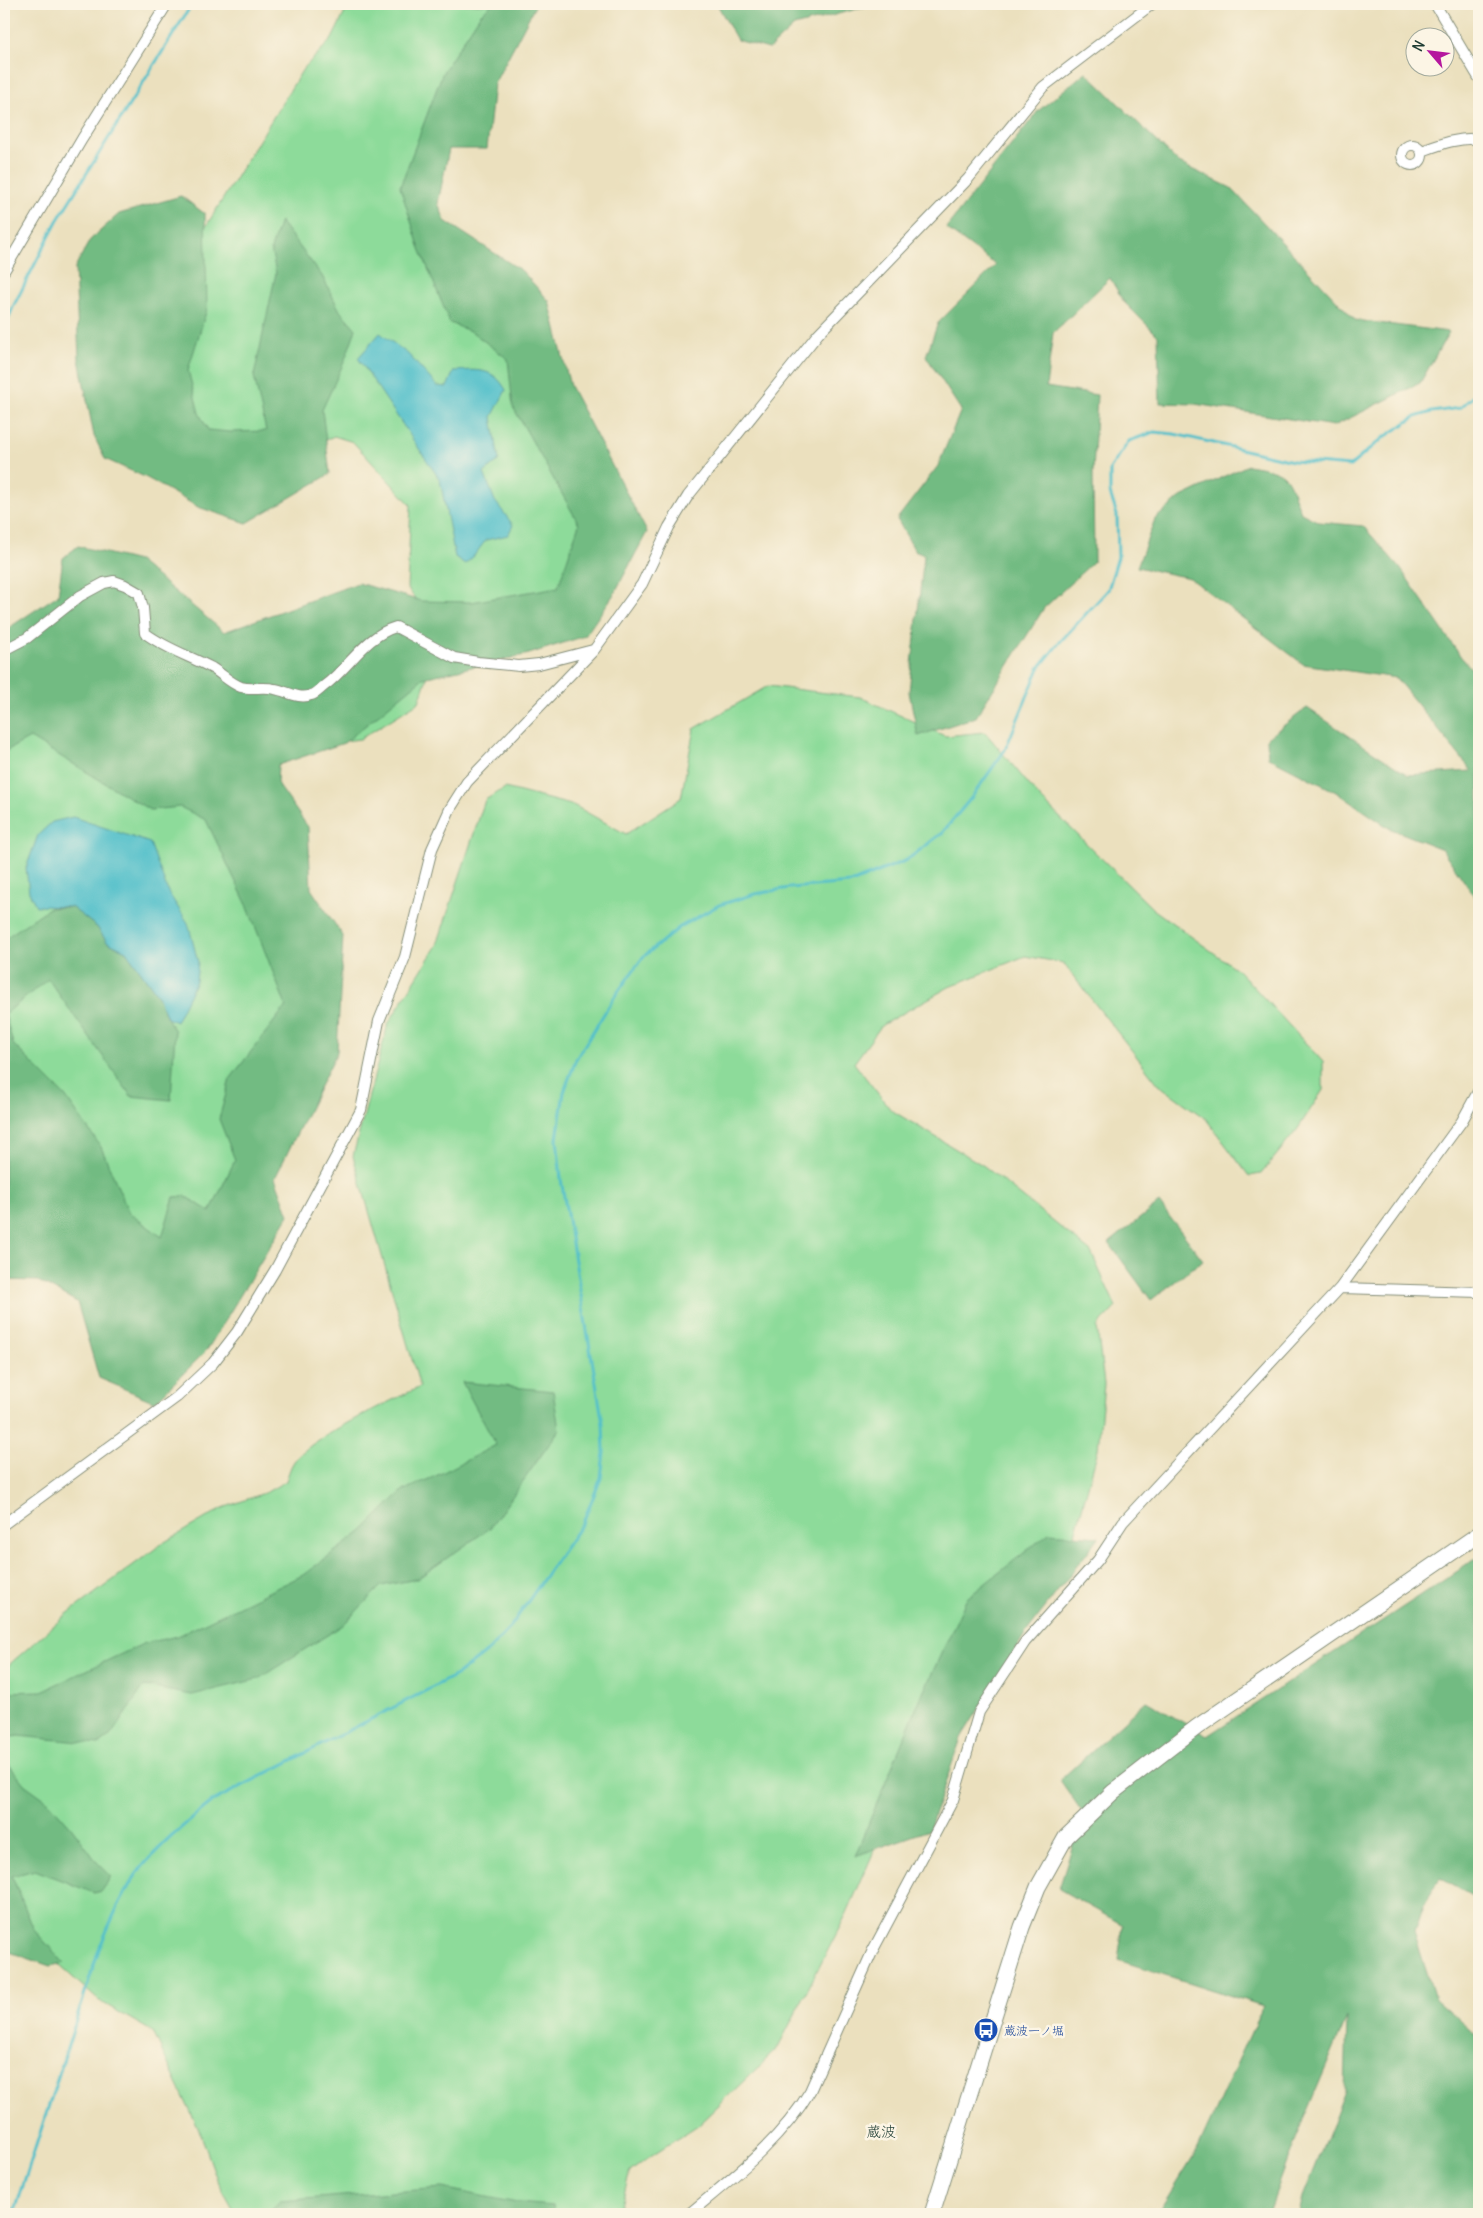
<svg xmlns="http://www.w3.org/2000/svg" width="1483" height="2218" viewBox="0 0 1483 2218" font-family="Delius,'Klee One',sans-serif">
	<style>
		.green { fill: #8ddb9a; stroke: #568c67 }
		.forest { fill: #72bb82; stroke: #487c5b }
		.water { fill: #52c0ca; stroke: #387e7f }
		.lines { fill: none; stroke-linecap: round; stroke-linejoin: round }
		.stream { stroke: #52c0ca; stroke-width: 3 }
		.street-casing { stroke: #858e79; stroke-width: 12 }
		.secondary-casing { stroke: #858e79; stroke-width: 17 }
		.street { stroke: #fff; stroke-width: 10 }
		.secondary { stroke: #fff; stroke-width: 15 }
		.labels { text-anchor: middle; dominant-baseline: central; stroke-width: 5; stroke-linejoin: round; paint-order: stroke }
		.transit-label { font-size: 12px; fill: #164399; stroke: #fcf5e5; text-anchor: start }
		.quarter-label { font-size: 15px; fill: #1f3d34; stroke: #fcf5e5 }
	</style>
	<rect width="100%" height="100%" fill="#fcf5e5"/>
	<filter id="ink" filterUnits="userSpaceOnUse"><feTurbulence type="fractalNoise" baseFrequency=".02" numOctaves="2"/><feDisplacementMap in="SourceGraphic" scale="10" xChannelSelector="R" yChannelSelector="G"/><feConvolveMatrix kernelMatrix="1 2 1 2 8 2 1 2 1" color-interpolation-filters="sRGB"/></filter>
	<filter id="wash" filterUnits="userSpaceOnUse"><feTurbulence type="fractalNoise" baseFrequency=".0096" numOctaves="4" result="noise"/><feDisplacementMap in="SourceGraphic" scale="20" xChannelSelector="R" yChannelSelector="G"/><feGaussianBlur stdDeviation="1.12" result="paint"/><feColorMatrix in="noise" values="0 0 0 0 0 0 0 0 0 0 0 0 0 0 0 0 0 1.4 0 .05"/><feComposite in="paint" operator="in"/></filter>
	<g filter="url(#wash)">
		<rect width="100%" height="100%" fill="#ebe0be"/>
		<path class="green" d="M349,4H523L421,192L498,325L600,539L580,602L435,624L407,588L411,505L353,442L334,436L297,454L208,435L194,418L184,368L200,236L303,69L332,39Z
			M147,644L434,656L419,702L360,739L289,748L267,776L333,963L198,1280L4,1119V677Z
			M768,686L860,697L945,736L985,732L1040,798L1153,909L1239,971L1323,1062V1090L1297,1130L1261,1174L1249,1176L1206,1119L1159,1085L1063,963L1025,956L949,987L882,1025L854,1063L891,1110L984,1166L1091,1252L1116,1307L1097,1327L1104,1384L1098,1449L1074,1538L894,1805L847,1913L777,2049L698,2125L652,2155L630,2172L619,2211L558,2214H236L218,2182L200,2132L153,2032L98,2000L11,1922L4,1851V1720L16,1714L4,1685V1669L67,1614L163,1543L223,1508L267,1492L286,1481C288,1475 290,1468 293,1463C306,1439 393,1400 420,1387L353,1156L388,1024L437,945L485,800L505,788L575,806L626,834L681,798L694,729Z"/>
		<path class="forest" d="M492,4H536L494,84L487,149H449L438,203L445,221L522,271L549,301L570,386L647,532L614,594L585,636L529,654L423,678L344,743L278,765L277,783L308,827L311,889L343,936L337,1052L275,1178L289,1215L207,1350L155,1402L99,1378L77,1302L38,1281L4,1280V939L49,908L71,907L97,927L107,942L126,951L158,996L167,1018L175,1031L171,1100L131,1096L48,979L5,1014L13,1044L65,1096L101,1147L129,1213L162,1237L174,1197L186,1196L210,1212L235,1160L219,1119L230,1079L286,1006L247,905L206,820L180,807L150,810L30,738L4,752V631L58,595L63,558L78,546L138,561L224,632L358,583L421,601L471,602L558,587L579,524L513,407L508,359L472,332L450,323L419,246L400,187L443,72L480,15Z
			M717,4H875L794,26L769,49L737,40Z
			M1086,72L1179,163L1231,188L1355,320L1449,332L1420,383L1334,426L1195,404L1160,403L1158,336L1124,302L1110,278L1053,333L1046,387L1097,395L1093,473L1094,561L1044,608L976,717L918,736L909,692L924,555L915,551L897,519L938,466L961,410L926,356L938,323L996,265L946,228L1038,111Z
			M181,196L205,214L207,309L188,370L199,413L208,430L230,432L266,431L254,376L276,273L271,249L280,221L322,276L340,311L356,329L344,362L322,410L330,474L247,523L198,507L147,478L105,459L94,436L79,359L75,267L90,240L119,214Z
			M1248,465C1292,472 1286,475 1301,513L1319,522L1363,526L1400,568L1461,657L1479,677V903L1442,849L1389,828L1338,793L1268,757L1267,738L1307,708L1408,775L1472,771L1396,678L1303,664L1190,578L1137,567L1155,519L1181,497Z
			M1159,1203L1203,1260L1151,1300L1109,1243Z
			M462,1382L553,1391L559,1430L490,1528L417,1579L381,1586L343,1625L258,1679L192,1695L144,1686L111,1735L99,1744L19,1736L4,1738V1692L42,1691L145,1643L178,1636L303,1575L361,1532L402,1491L440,1474L496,1445Z
			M1049,1533L1099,1537L1025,1634L961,1738L929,1830L855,1856L921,1697L967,1598Z
			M1479,1557V1900L1440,1878L1423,1905L1414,1932L1435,1999L1479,2038V2214H1299L1303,2197L1345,2092L1347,2017L1296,2138L1268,2214H1158L1196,2153L1263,2006L1118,1960L1123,1925L1059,1889L1083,1813L1060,1780L1146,1701L1207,1736Z
			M4,1758L24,1784L49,1802L72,1828L97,1862L111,1876L102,1891L94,1893L35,1870L12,1876L34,1930L64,1963L50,1966L4,1950Z
			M442,2188L517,2203L553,2206L554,2214H266L280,2201Z"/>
		<path class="water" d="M380,333L408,354L437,386L447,387L454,371C478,370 493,367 506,390L492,417L499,460L484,473L495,501L513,525L508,535L486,540L473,557L465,564L455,557L440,480L358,358Z
			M73,817L150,843L168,892L188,923L198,962L196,981L176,1022L167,1018L158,996L126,951L107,942L97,927L71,907L36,906L29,892L26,868L38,835L52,822Z"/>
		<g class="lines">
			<path class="stream" d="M4,330L13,307L57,221L192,4
				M14,2214L99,1949C111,1921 123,1891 142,1867C163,1842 188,1821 213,1801L458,1674L489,1650L509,1629L583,1522L601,1478L604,1452L603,1424L561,1179L557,1139L564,1092L576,1059L615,996L643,957L680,927L719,905L755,894L789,888L851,883L907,860L942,833L972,797L1005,750L1039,668L1059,643L1108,590L1118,557L1117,515L1110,493V469L1129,441L1154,432L1174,434L1293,461L1350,466L1383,438L1415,417L1432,412L1460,408L1479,391"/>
		</g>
	</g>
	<g filter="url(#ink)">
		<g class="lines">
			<defs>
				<path id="street" d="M1435,4L1479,78
					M1402 155a10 10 0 1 1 20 0a10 10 0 1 1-20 0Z
					M1422,151C1441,144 1459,137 1479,139
					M4,271L82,139L167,4
					M4,650L27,638L80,596L104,583L114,581L125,585L139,593L143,608L145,633C166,649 190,656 212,668C222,674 230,683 241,687C252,690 263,686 275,689C287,691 299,700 311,695C316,694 320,689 324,686C349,668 365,636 396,627L454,658L478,662L519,666L539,664L593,650
					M1340,1288L1479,1292
					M4,1524L177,1397L213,1363L237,1332L275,1270L361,1110L379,1021L405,957L432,849L450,809L467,782L594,650L642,584L669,527L688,496L818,334L968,179L1043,87L1152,4
					M689,2214C732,2178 781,2141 810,2091L873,1950L953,1800L979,1712L1025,1642L1098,1560L1123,1522L1340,1288L1462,1121L1479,1090"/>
				<path id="secondary" d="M932,2214L1022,1927L1038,1887L1066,1837L1113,1792L1197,1727L1479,1534"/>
			</defs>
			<use href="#street" class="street-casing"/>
			<use href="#secondary" class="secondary-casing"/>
			<use href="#street" class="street"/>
			<use href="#secondary" class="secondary"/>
		</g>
	</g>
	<defs>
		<symbol id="bus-disc" viewBox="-11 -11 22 22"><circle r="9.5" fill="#1a4fb4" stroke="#fcf5e5"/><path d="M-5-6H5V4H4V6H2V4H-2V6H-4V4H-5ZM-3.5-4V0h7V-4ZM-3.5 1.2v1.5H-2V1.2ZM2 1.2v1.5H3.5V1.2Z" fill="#fff"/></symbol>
	</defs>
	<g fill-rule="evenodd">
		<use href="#bus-disc" x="972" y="2016" width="28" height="28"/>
	</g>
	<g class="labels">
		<g class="transit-label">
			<text x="1004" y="2030">蔵波一ノ堀</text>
		</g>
		<g class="quarter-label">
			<text x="881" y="2131">蔵波</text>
		</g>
	</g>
	<rect width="1483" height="2218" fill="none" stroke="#fcf5e5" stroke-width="20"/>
	<g transform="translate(1430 52) rotate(298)"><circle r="24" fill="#fcf5e5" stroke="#a4ab9e"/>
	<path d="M0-4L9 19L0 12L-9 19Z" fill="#b5179e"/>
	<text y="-8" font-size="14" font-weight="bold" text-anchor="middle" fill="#1f3d34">N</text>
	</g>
</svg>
